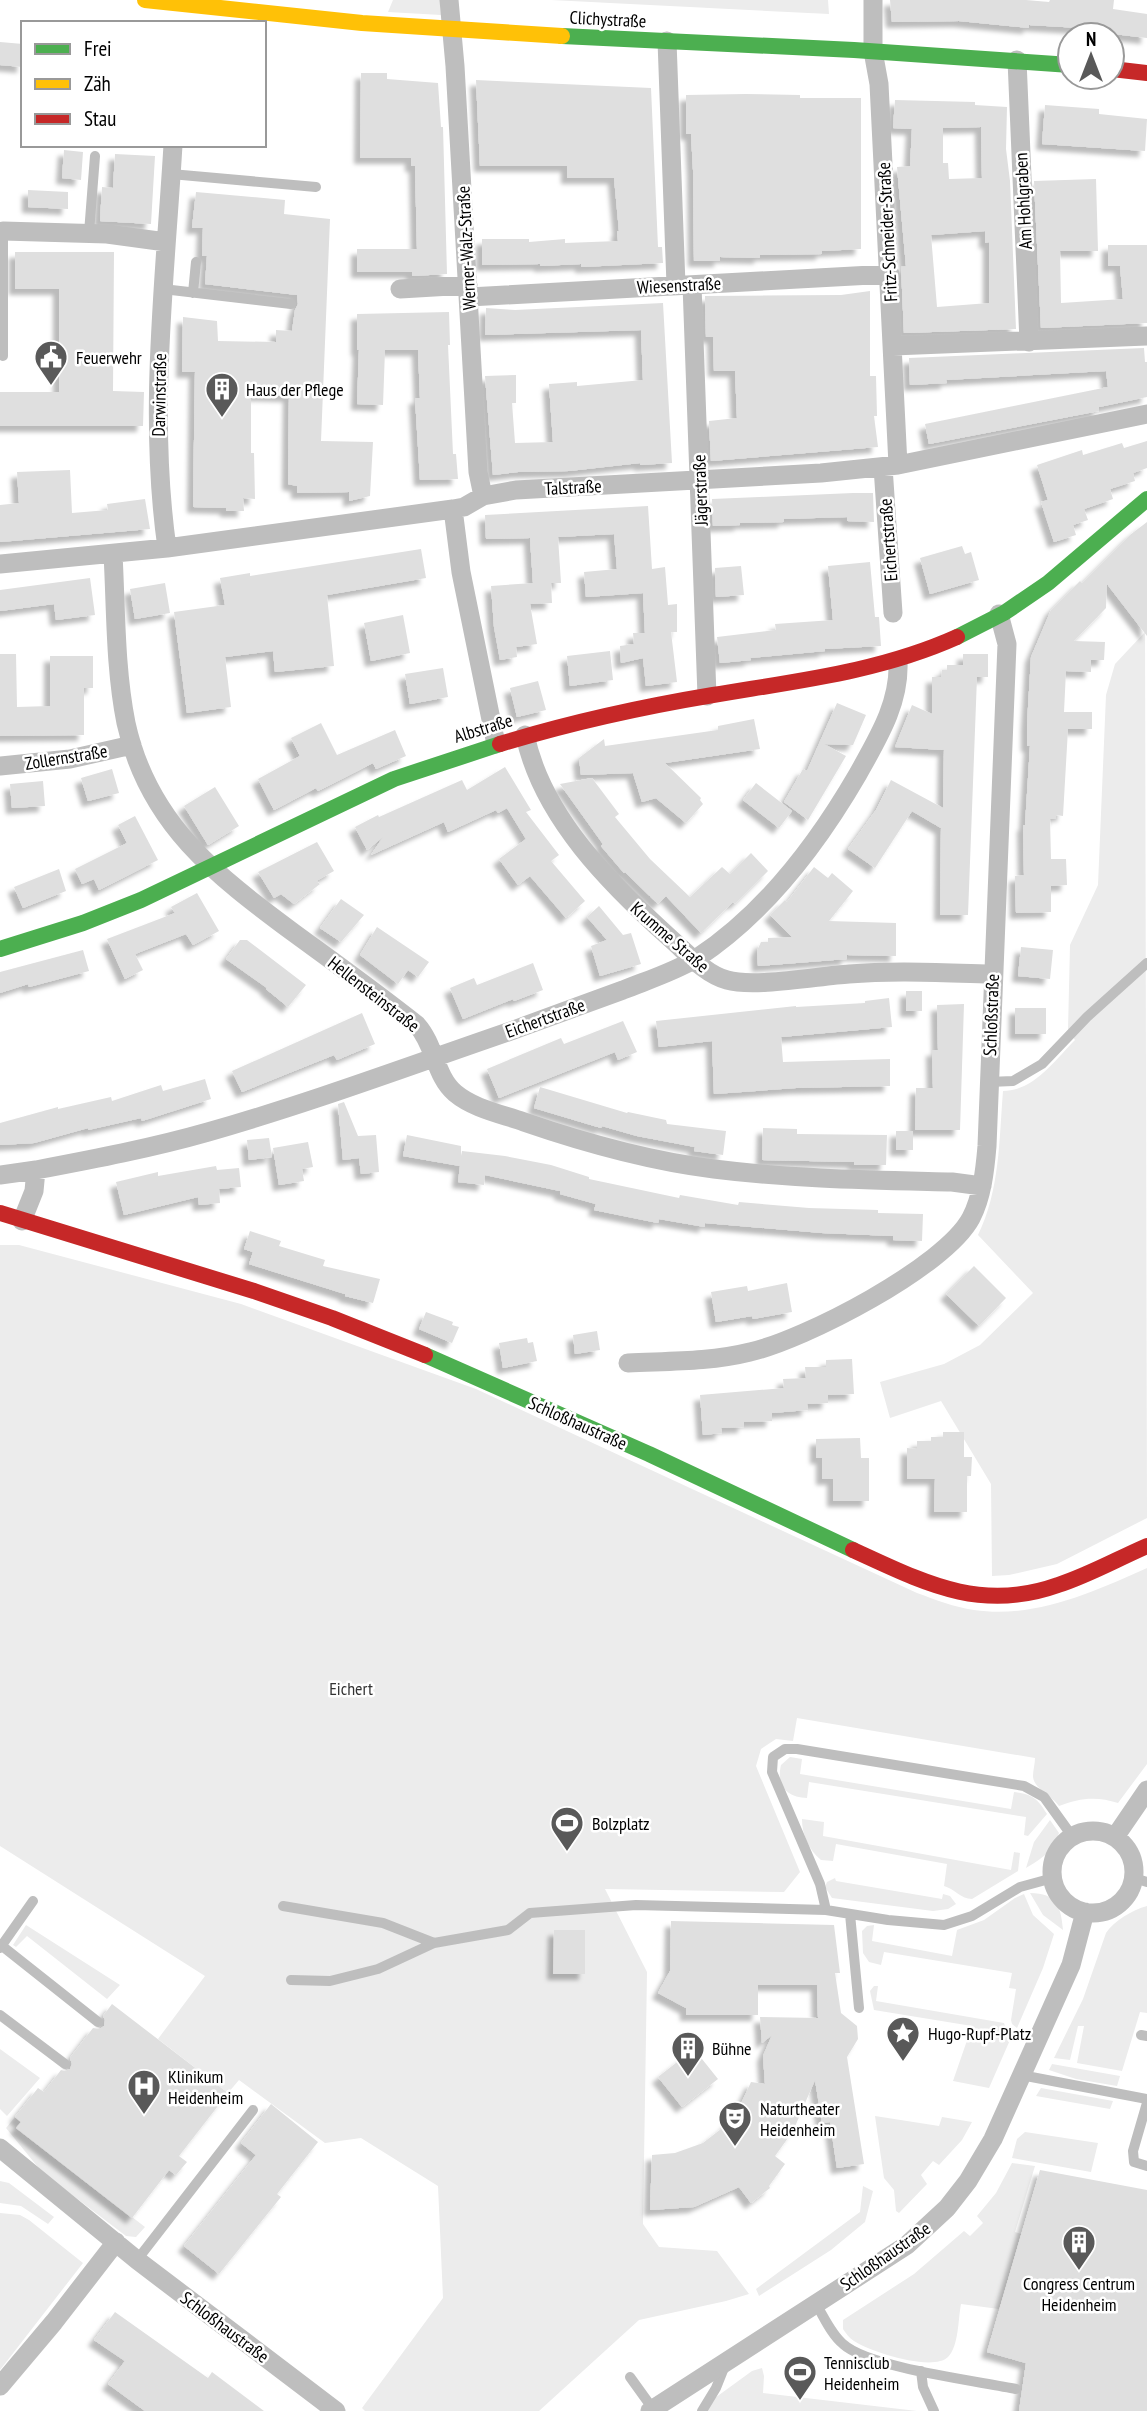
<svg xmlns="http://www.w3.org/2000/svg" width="1147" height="2411" viewBox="0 0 1147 2411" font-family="'PT Sans Narrow',sans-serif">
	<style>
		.green { fill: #ececec }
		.building { fill: #dfdfdf; fill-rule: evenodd; filter: url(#shadow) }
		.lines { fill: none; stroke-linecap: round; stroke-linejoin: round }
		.lane { stroke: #bebebe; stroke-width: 10 }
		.street { stroke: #bebebe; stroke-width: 19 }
		.fast { stroke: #4caf50; stroke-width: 16 }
		.slow { stroke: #ffc107; stroke-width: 16 }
		.jam { stroke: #c62828; stroke-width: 16 }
		.labels { text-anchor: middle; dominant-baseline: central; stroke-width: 5; stroke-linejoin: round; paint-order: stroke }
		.street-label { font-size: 18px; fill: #000; stroke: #fff }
		.poi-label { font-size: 18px; fill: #000; stroke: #fff; text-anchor: start }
		.park-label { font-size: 18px; fill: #333; stroke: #fff }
	</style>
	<defs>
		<filter id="shadow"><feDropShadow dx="-6" dy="6" stdDeviation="2" flood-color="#0004"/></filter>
	</defs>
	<rect width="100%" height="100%" fill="#fff"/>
	<path class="green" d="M393,0H440L441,15L388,12Z
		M551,0H828L829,14Z
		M1145,632L1147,1518L1057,1564L1009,1575L992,1576L991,1484L941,1401L890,1418L880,1382L944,1364L980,1345L1033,1293L978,1235C1000,1190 999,1140 1003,1091C1034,1091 1055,1060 1075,1040L1068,1030L1070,945L1098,885L1106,695L1115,664Z
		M0,1245H19L241,1304L476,1389L917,1593C936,1600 954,1607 974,1610C1035,1619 1093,1592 1147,1568V1764L1118,1803C1097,1796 1079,1798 1059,1806C1052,1796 1033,1788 1033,1776C1033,1770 1035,1764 1035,1758L797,1718L793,1741L776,1739L761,1749L756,1766L800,1872L784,1892L605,1889L647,1972L643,2224L659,2247L717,2251L749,2294L726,2301L639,2320L539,2411H365L362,2408L443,2298L438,2186L361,2138L325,2143L239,2080L228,2093L158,2039L205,1976L0,1846Z
		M790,1757L802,1759L800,1774L1011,1809L1014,1792C1032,1794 1038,1799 1047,1814L1028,1836L1024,1835L1026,1817L809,1782L807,1798C787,1797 776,1787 781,1765Z
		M802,1819L824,1822L823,1836L1011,1870L1014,1852L1020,1853L1018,1871L972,1899C961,1899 955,1889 944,1886L947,1864L836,1844L833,1861L821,1860C809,1850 802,1835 802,1819Z
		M1050,1820L1059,1833C1051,1853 1044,1857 1026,1868L1034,1842Z
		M835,1878L836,1881L942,1899L943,1894L950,1896L956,1904L948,1909L933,1911L832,1898L825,1887L827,1882Z
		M1030,1893C1057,1893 1061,1907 1063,1930L1043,1915Z
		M1024,1894L1033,1915L1054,1934L1043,1968L1017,2028L1012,2024L1011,2020L1016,1989L1009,1988L1012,1973L884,1952L881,1965L869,1962L863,1953L862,1931L867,1926L874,1925L872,1941L952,1956L957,1930L984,1920L1015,1898Z
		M1147,1906V2013L1140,2012L1122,2071L1077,2063L1084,2026H1078L1070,2060L1054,2058L1083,1999L1106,1933C1114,1921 1132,1910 1147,1906Z
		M26,1925L120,1985L107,1999L27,1936L16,1947L13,1945Z
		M874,1986H878L876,2001L1004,2023L1010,2040L989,2088L953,2081L972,2026L874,2010L870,1991Z
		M0,2049L40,2078L7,2116L0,2109Z
		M1052,2064L1120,2076L1117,2086L1076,2079L1049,2070Z
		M1041,2088L1113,2101L1110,2109L1036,2096Z
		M875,2116L939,2126L942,2117L972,2122L962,2140L939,2165L933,2161L921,2175L927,2184L899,2213L896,2211L894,2190L884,2178Z
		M15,2117L21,2122L17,2128L145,2227L136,2237L126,2236L42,2172L6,2128Z
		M1025,2132L1098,2143L1091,2172L1012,2158L1017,2139Z
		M1012,2163L1035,2166L1015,2232L1021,2234L999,2309L961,2304C958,2319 959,2346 948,2357C933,2372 870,2352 854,2341C849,2338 846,2333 843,2329V2320L914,2274L964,2231L970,2236L983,2223L977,2216L996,2193Z
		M0,2181L9,2183L54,2217L48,2224L21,2206L0,2203Z
		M863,2186L873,2191L865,2222L831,2250L759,2296L756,2289L860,2212Z
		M0,2213L20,2215L29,2220L83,2263L0,2370Z
		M762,2368L764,2376L763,2393L917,2411H697L752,2371Z"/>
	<path class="building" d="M890,0H1026L1049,2L1050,0H1114L1113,9L1147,14V38L1080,30V28L1029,25V28L959,21L892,22Z
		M0,42L23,44V67L0,65Z
		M361,73H387V79L438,83L441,127H443L447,274L412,276V272H357V249H417L415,166H411V158H360Z
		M476,80L651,88L658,247H662L663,263L581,267V264L540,266V264L482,265V239H529V242L565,239V243L618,241L617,231H619L614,178H567V166H480Z
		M746,94L800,95V98H861V249L822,251V254L760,255V258L720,257V261H694L693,170L691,134H686V95Z
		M895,100L975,102V105L1007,107L1006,149L1010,181L1016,329L904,333L901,267L906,266L897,167L910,166L912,129L893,128ZM981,127L982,178L949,179L948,163H943V128ZM985,231V243L989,242V303L937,307L931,235Z
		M1045,105L1099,109V114L1147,119L1145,151L1042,144Z
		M64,150L83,152L81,180L62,178Z
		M115,154L155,156L151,224L100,221L102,187L113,188Z
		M1096,179L1098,251H1060L1061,303L1123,299L1120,266H1108V245H1147V323L1041,328L1034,181Z
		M28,190L68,192V209L28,207Z
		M196,192L285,200L284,214L330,219L321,441L373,442L370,496L349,501V492L297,493V486L288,484L289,396L251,395V453H254L255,499L243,498L244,511H226V508L193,507L195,372H182L183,317L217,321L218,341L276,342V330L292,331L295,310L298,304L297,295L205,284L207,256H202L203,228H192Z
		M15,252H114L113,391L144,392L143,426H0V392H59V289H15Z
		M870,291V376H876L877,416H874L878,447L711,461L709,421L737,418L735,371H714L713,337H706L705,296L841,295Z
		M663,303L672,463L640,465V463L569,471L518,472L493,475L485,376L516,375V403H512L515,443L553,442L549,384L577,382V386L643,380L641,330L485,335L486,308L515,310Z
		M449,312L450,345H448L453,454H456L458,479L420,480L415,398H420L418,350H385L383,405L357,404L359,350H357V314Z
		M1144,348L1145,362H1147V397L1099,407V411L929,444L925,424L1108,387L1106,371L946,380L947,383L910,385L909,358Z
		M1147,441V468L1133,473L1135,481L1110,489L1113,499L1084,509L1088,520L1073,525L1076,535L1054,542L1041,502L1048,500L1037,465L1082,450L1083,455L1122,443L1124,448Z
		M70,470L72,513L108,510L107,504L145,499L150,529L0,542V505L19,503L17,472Z
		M853,493H873L874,522L847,521V517L784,519V522L740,523V525L713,526L712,499Z
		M648,506L652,569L665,567L668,605L677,604V632H671L677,682L646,686L643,658L621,663L620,646L634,644L633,633H645L643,593L586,597L584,572L617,569L614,534L558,537L561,583H551L552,603L530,604L537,644L516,647L517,657L500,660L494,627L491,586L533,583L530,538L486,539L485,515Z
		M1147,522V636L1107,584L1106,608L1074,641L1105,642L1104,660H1091V672L1066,671L1064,712H1092V729H1068L1063,816L1056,815V819H1050L1051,859H1066L1067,885L1051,886V912L1016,913L1015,876L1024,875L1023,825H1025L1030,746H1027V724L1031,657L1051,610L1080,581L1082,583L1130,535Z
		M962,546L965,554L971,552L979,580L930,594L920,558Z
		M421,549L426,578L327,595L334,666L275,672L273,651L225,657L231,707L187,713L174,612L225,605L220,578L250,573V576Z
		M870,562L875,617H879L881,646L825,649V651L750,658L751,660L720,663L717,637L776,630L775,624L833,620L828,566Z
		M741,566L744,595L716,597L715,568Z
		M90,578L95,615L56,620L54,604L0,611V590Z
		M165,583L170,613L135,619L130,589Z
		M403,615L410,653L371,661L364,623Z
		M610,651L613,680L570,686L567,656Z
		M0,654H16L17,707L50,706V656H93V688H84V735L0,736Z
		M963,654H988V677H977L968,915H940L941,828L912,811L875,868L848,849L876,810L891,780L943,808L944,750L895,747L912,705L932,714V677H941L942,670H947V665H963Z
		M443,668L448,697L410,704L405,674Z
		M538,681L546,710L517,717L510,688Z
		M837,703L866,715L853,745L824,744L846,756L808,820L784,802L803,769L807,771Z
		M754,719L760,749L665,763L701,798L700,800L703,804L686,823L656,798L642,802L633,773L581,775L579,758L604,739L605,746L718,730V726Z
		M321,723L337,755L395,730L406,756L376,769L373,763L318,791L316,788L274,810L258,779L300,756L291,738Z
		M505,767L531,810L526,812L559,855L551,861L585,901L566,918L530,876L518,885L499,859L526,839L507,808L498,813L496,810L448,832L444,822L371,855L383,837L367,850L355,827L378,815L379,817L462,780L467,790Z
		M112,769L119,793L88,801L81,778Z
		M592,778L619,814L615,817L650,859L690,897L722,867L730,874L751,853L768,871L735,904L733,902L701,933L666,896L658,904L625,872L624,873L601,846L603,844L560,784Z
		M43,781L45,806L12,808L10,784Z
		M756,783L792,811L779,828L743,800Z
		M215,787L239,826L208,845L184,806Z
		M135,816L158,860L99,890L94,879L82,884L75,869L127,843L118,825Z
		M317,842L334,871L316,881L320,884L294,904L281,894L274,898L258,872Z
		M814,867L828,878L832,873L853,891L829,921L896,923V956L847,955V959L758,966L757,951L761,942H768V938L792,937L770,915L785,900L787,902Z
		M59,869L66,891L23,908L14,887Z
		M197,893L219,931L193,945L186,934L135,954L143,970L125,979L107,939L175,913L171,907Z
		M341,899L364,915L341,942L320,928Z
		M599,906L623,935L631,933L641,964L600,976L591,946L607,940L587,917Z
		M377,927L429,962L418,977L408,970L398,984L360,955Z
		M240,940H247L306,985L288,1007L266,989L267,988L226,959Z
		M1021,947L1053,950L1050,979L1018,976Z
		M83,950L89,971L29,987L28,984L0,993V972Z
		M533,963L543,990L514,1001L513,999L463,1019L450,988L474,978L477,985Z
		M906,991H922V1011H906Z
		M889,998L892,1027L781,1037L783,1062L890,1059V1086L796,1088L714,1094L712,1041L659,1047L656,1021L796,1006V1007L865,1003V1001Z
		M964,1004L960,1130H915L916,1088H933L932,1050H938L937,1005Z
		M1015,1008H1046V1034H1015Z
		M362,1013L375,1044L337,1060L334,1055L242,1092L232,1071Z
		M623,1021L637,1052L618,1060L615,1052L499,1098L487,1069L561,1038L564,1044Z
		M205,1079L211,1099L142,1121L141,1118L88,1130V1128L34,1143L0,1145V1123L58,1107V1109L111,1097L112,1101L161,1085L163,1091Z
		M540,1087L627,1113L628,1112L666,1120L667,1124L726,1131L723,1155L694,1151L695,1147L637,1136L602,1126L601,1128L534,1108Z
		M344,1102L358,1136L376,1135L379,1172L361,1174L359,1158L343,1160L338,1104Z
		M763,1128L797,1129V1134L887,1135L886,1165H854V1162L762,1160Z
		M896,1131H913V1150H896Z
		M407,1135L461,1146V1156L462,1151L505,1156L551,1165L589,1177V1179L679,1198L680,1195L738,1205L739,1202L809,1208L878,1210V1213L923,1214L922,1241L893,1240V1236L822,1233L705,1223V1227L659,1219L658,1223L594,1210L596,1204L560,1194V1191L485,1175L484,1185L458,1182L460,1166L403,1156Z
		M269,1138L272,1157L249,1160L247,1140Z
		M308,1142L313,1167L302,1169L304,1181L279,1185L273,1148Z
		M216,1166L217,1170L239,1168L241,1187L219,1189L220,1203L199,1205L198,1197L124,1215L116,1182L158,1172V1176Z
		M250,1231L281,1241L279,1246L325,1260L323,1266L380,1279L373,1303L345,1296V1294L249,1264L253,1252L244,1249Z
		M974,1266L1006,1298L979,1326L946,1294Z
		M787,1283L792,1312L753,1319L752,1316L716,1322L711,1292L747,1286L748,1291Z
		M426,1312L453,1322L452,1325L459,1327L452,1343L419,1329Z
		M597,1331L600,1350L575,1354L573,1335Z
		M527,1338L528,1343L533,1342L537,1361L503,1368L499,1343Z
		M852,1359L854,1394L828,1395V1403L807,1404L808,1410L772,1413V1421L744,1422V1427L721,1428L722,1433L703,1435L700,1395L784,1388L783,1379L806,1378L805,1367H826V1360Z
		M943,1432H964V1457H972L971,1476H967V1512H934L935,1479H907V1448L917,1449V1441H931V1437H943Z
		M860,1438L861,1458H869V1501H833V1479H822V1458H816V1439Z
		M671,1921L834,1925L840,1973H835L841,2013L857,2026L858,2039L847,2057L864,2164L837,2168L830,2122L822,2123L815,2080L793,2131L775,2156L785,2164L769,2186L770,2188L751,2203L739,2187L694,2207L650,2210L652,2155L675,2153L703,2143L725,2126L740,2106L751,2082L765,2084L763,2056L772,2035L762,2043L760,2017L818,2018L817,1985H758V2015H686V2008L658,1993L670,1971Z
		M554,1930H585V1974H553Z
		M112,2004L228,2093L179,2156L187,2162L176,2175L169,2170L132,2218L16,2128L21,2122L15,2117L38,2088L44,2092L61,2070L65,2071L70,2069L72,2064L70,2058L93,2028L100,2029L104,2026L105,2020L103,2016Z
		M694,2049L718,2079L682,2107L658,2077Z
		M271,2104L318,2142L277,2194L281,2197L219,2274L184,2246L256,2155L241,2143Z
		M1040,2170L1147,2190V2411H1019L1026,2363L987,2352Z
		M115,2312L208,2378L212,2372L264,2411H145L108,2384L125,2361L94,2340Z"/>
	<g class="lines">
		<path class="lane" d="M171,174L316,187
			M3,231V356
			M89,233L95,156
			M163,289L291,304
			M193,293L196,262
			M989,1082L1013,1081L1042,1064L1087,1017L1147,963
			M1134,1878L1147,1882
			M283,1906L383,1923L434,1943
			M826,1910L820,1884L772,1772L773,1757L785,1749H797L1024,1786L1044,1797L1072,1836
			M850,1914L859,2008
			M2,1946L98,2022
			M0,1948L33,1901
			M291,1980L330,1981L378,1969L434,1943L508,1930L530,1913L636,1905L826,1910L888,1920L944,1925L972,1916L1020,1887L1053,1878
			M0,2015L65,2064
			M1141,2035L1147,2036
			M1021,2075L1147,2099
			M1147,2103L1133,2151L1134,2162L1147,2166
			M137,2260L253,2110
			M816,2304C824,2317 831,2334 843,2344C869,2368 978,2381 1016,2389
			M921,2371L923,2387L934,2411
			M630,2377L653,2409
			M702,2411L716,2388L726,2363"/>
		<path class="street" d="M449,0L455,66L478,472L483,496
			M873,0V51L879,84L898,465
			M667,41L676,285
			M1017,60L1029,342
			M3,231L107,234L166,242
			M692,285L707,696
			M400,289L468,285
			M469,297L890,274
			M893,346L1147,336
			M883,467L893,613
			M453,509L461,572L496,744
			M167,548C148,414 165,280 173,145
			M113,554C116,609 115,668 126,723C148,824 216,875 294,933C335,963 377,993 417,1025C435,1045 435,1076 455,1093C474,1109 502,1114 524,1122C585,1143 650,1161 714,1169C793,1179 873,1180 952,1182L982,1186
			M0,564L167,548L453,509L464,507L483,496L516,490L821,473L898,465L1147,414
			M525,735C542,817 611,885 671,939C687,953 705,974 727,980C754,988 818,976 849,974C897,970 945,973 992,974
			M0,766L70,759L132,745
			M0,1175L36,1170
			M22,1221L34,1191L36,1170C94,1159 152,1148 208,1132C310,1103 409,1066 508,1032C546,1018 585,1004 623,990C648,980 674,972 697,958C764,914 818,843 858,774C878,738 900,703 898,661
			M628,1363C669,1361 710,1362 750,1352C804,1340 945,1267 971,1218C982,1197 985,1170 987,1146L1007,644L999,614
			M1052 1872a41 41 0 1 1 82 0a41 41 0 1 1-82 0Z
			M1115,1837L1147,1790
			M0,2148L137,2260L336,2411
			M0,2386L54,2322L116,2242
			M650,2411L907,2245L947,2208L968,2181L993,2139L1071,1965L1085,1912"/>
		<path class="fast" d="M562,36L854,50L1070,65
			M957,637L1004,613L1048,583L1147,499
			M0,949L83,923L141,900L394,779L500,744
			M425,1355L649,1454L853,1550"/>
		<path class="slow" d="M145,0L362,23L562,36"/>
		<path class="jam" d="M1112,69L1147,73
			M500,744C569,723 641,707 713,695C796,681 879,672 957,637
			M0,1213L254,1291L332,1318L425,1355
			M853,1550C923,1582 980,1613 1058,1585C1089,1575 1117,1559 1147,1546"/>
	</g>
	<defs>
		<symbol id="civic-pin" viewBox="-11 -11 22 30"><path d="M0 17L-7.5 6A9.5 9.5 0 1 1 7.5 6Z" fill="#595959" stroke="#fff"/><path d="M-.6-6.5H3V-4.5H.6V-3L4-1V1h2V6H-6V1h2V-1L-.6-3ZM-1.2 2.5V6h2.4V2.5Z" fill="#fff"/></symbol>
		<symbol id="building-pin" viewBox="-11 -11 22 30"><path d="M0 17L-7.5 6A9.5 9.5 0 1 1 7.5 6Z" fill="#595959" stroke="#fff"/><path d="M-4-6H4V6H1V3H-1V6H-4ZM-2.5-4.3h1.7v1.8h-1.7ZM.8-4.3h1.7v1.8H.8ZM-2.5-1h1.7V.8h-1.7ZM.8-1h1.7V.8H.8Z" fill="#fff"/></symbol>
		<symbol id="stadium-pin" viewBox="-11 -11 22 30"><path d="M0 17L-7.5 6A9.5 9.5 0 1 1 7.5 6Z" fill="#595959" stroke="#fff"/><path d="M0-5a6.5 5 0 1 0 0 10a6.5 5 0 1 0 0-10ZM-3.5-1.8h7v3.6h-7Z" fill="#fff"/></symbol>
		<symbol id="sight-pin" viewBox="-11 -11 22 30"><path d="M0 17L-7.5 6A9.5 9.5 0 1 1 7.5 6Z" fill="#595959" stroke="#fff"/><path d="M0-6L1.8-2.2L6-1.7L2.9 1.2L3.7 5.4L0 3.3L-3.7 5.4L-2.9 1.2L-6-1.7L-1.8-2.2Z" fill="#fff"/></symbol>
		<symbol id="hospital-pin" viewBox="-11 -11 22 30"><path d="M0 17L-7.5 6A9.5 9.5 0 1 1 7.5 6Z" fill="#595959" stroke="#fff"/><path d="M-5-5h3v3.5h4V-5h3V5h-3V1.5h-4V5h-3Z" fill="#fff"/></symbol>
		<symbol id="theatre-pin" viewBox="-11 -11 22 30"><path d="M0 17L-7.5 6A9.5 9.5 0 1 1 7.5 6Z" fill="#595959" stroke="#fff"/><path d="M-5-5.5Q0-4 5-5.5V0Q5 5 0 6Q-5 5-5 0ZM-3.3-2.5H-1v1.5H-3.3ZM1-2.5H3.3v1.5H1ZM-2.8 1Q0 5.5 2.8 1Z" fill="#fff"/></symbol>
	</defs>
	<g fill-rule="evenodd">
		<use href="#civic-pin" x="32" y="338" width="38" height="52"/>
		<use href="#building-pin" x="203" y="370" width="38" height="52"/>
		<use href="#stadium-pin" x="548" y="1804" width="38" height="52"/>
		<use href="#sight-pin" x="884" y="2014" width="38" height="52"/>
		<use href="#building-pin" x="669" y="2029" width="38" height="52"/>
		<use href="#hospital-pin" x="125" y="2067" width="38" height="52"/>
		<use href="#theatre-pin" x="716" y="2099" width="38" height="52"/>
		<use href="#building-pin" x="1060" y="2223" width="38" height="52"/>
		<use href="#stadium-pin" x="781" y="2353" width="38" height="52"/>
	</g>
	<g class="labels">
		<g class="street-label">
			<text transform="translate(608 19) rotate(3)">Clichystraße</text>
			<text transform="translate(1023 201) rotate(-93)">Am Hohlgraben</text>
			<text transform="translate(887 232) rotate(-93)">Fritz-Schneider-Straße</text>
			<text transform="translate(466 248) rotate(-93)">Werner-Walz-Straße</text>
			<text transform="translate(679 285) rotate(-3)">Wiesenstraße</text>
			<text transform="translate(159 395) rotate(-89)">Darwinstraße</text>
			<text transform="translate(573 487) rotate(-3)">Talstraße</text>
			<text transform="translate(700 490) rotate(-92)">Jägerstraße</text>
			<text transform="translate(888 540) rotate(-94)">Eichertstraße</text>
			<text transform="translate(483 728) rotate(-17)">Albstraße</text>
			<text transform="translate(66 757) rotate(-9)">Zollernstraße</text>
			<text transform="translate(670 937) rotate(41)">Krumme Straße</text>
			<text transform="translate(374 994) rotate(38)">Hellensteinstraße</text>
			<text transform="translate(991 1015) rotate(-88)">Schloßstraße</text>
			<text transform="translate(545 1018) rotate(-20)">Eichertstraße</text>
			<text transform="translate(578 1423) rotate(24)">Schloßhaustraße</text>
			<text transform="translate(885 2256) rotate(-35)">Schloßhaustraße</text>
			<text transform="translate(225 2327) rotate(37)">Schloßhaustraße</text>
		</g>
		<g class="poi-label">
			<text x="76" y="357">Feuerwehr</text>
			<text x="246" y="389">Haus der Pflege</text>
			<text x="592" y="1823">Bolzplatz</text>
			<text x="928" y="2033">Hugo-Rupf-Platz</text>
			<text x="712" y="2048">Bühne</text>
			<text x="168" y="2076">Klinikum<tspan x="168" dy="21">Heidenheim</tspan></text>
			<text x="760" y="2108">Naturtheater<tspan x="760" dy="21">Heidenheim</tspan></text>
			<text x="1079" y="2283" text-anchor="middle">Congress Centrum<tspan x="1079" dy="21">Heidenheim</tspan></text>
			<text x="824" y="2362">Tennisclub<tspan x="824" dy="21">Heidenheim</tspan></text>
		</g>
		<g class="park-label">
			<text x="351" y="1688">Eichert</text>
		</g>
	</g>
	<rect x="21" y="21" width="245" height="126" fill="#ffffff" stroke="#999999" stroke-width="2"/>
	<rect x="35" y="44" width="35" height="10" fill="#4caf50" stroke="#999999" stroke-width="2"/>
	<text x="84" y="56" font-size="21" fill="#000000">Frei</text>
	<rect x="35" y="79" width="35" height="10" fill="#ffc107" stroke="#999999" stroke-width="2"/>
	<text x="84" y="91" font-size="21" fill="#000000">Zäh</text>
	<rect x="35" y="114" width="35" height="10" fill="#c62828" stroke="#999999" stroke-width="2"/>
	<text x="84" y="126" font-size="21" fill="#000000">Stau</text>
	<g transform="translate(1091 56)"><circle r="33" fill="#ffffff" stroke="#999999" stroke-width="2"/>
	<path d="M0-5L12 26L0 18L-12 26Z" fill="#595959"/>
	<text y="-10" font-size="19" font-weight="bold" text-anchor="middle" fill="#000000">N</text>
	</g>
</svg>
